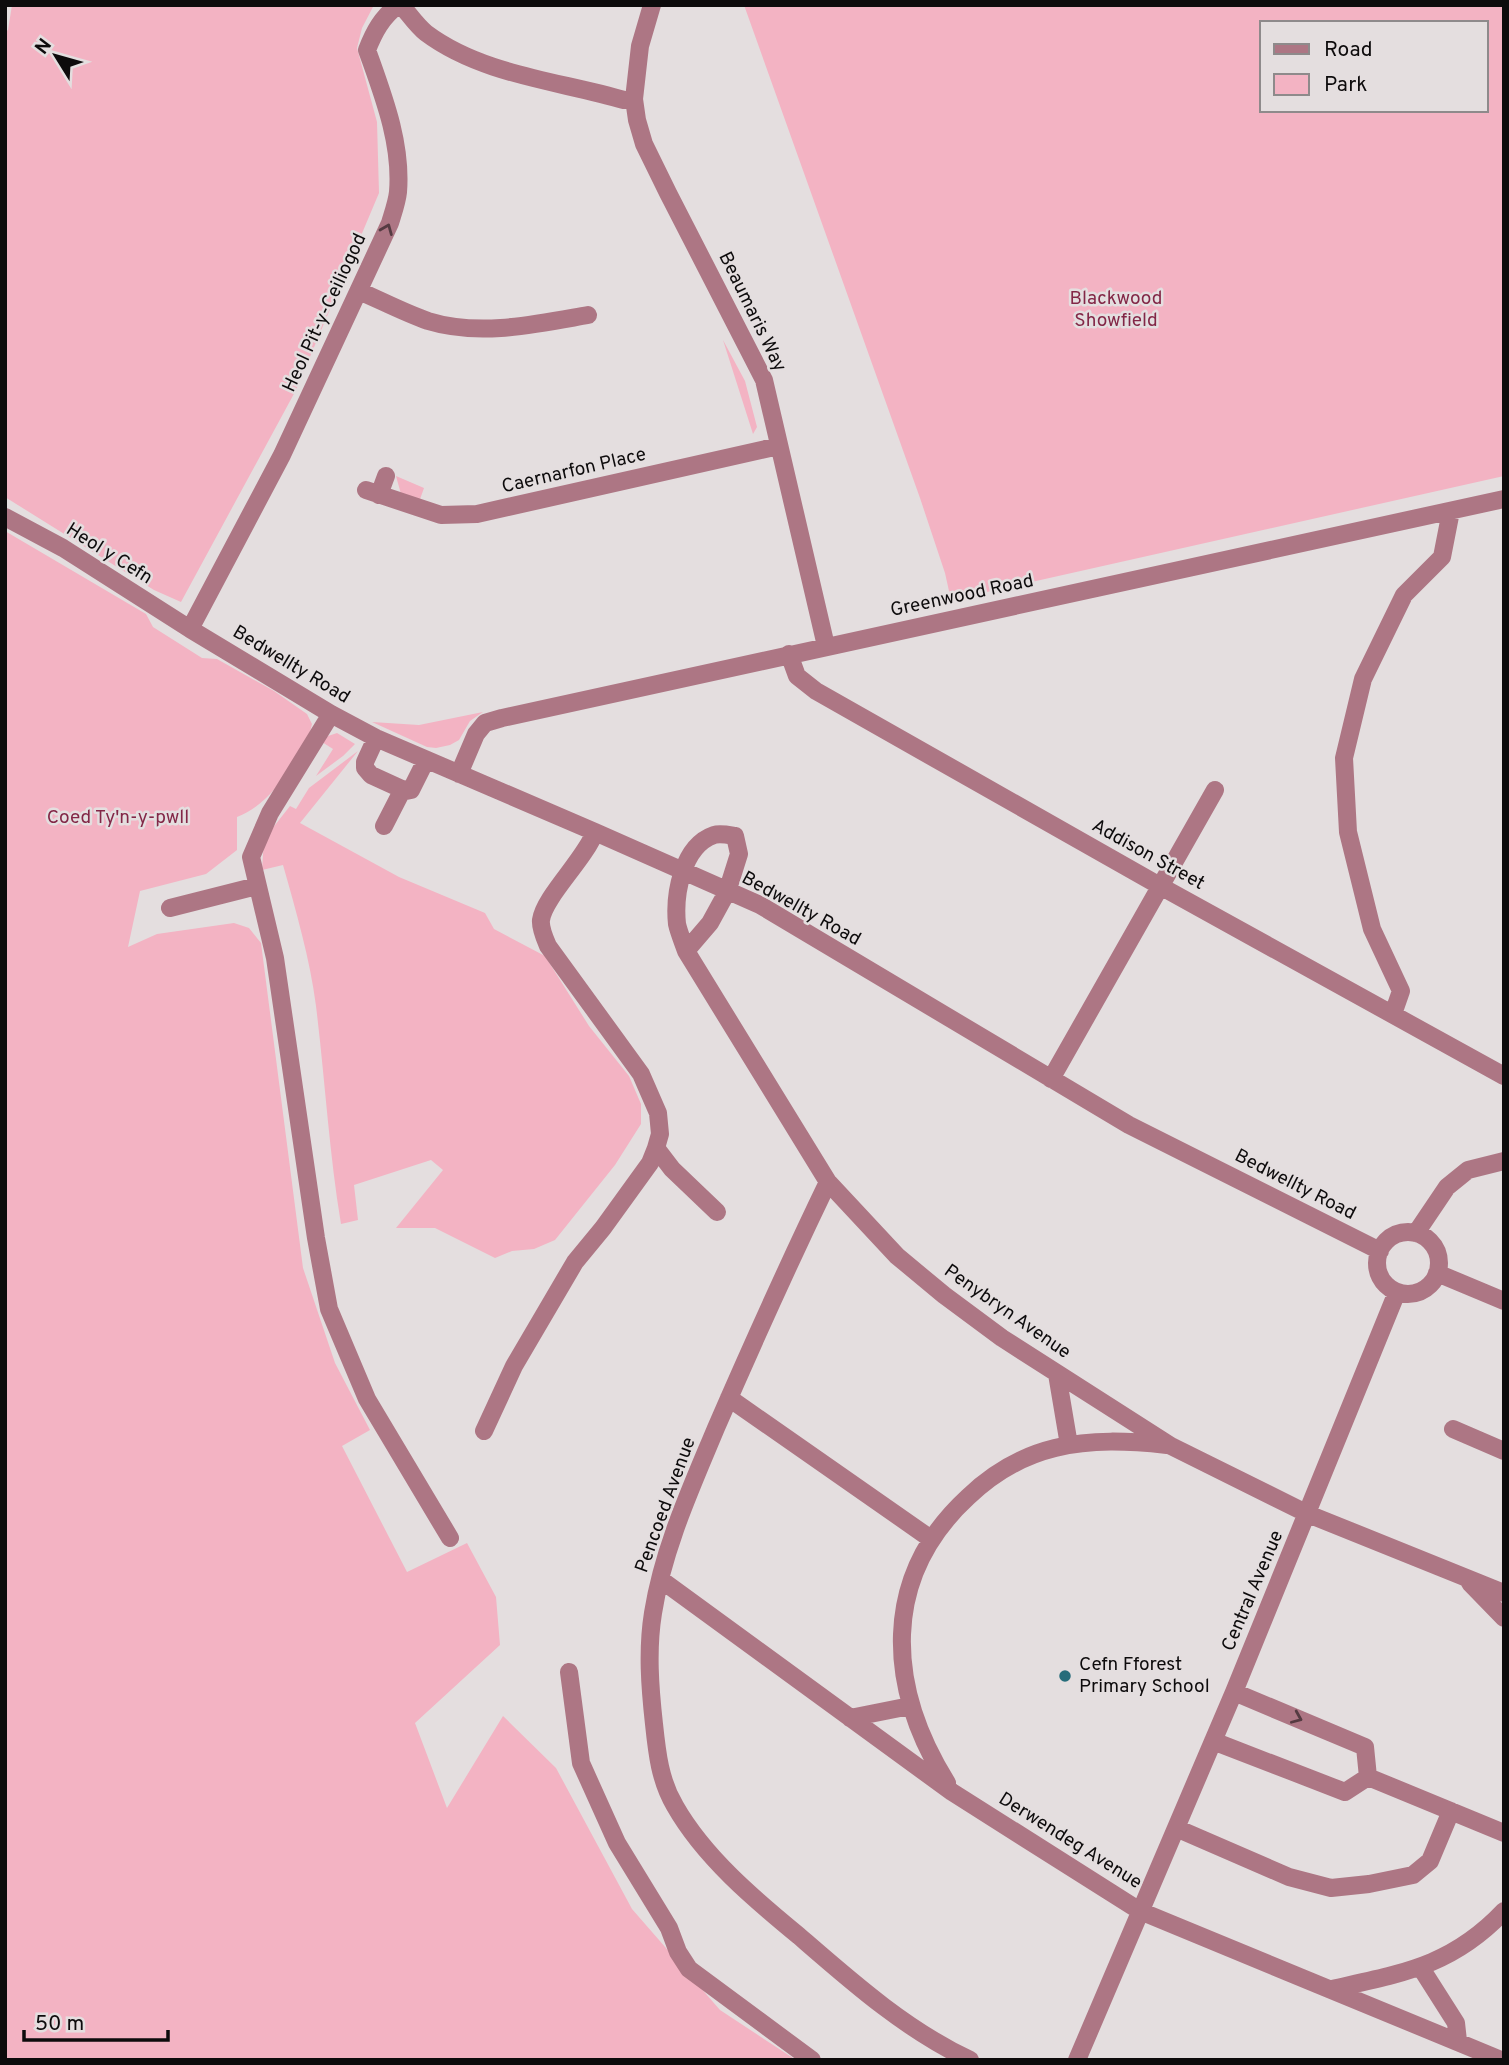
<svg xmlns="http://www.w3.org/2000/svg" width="1509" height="2065" viewBox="0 0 1509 2065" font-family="Overpass,sans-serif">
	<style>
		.green { fill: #f3b3c3; fill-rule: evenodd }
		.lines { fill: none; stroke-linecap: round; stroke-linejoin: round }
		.minor { stroke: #ad7684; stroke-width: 18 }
		.oneway { stroke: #553b42 }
		.poi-dot { fill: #266c7a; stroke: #e4dedf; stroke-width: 2.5 }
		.labels { text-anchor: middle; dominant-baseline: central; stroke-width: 5; stroke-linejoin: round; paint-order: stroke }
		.park-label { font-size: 19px; fill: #832747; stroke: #e4dedf }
		.street-label { font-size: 19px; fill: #0d0b0c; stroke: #e4dedf }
		.poi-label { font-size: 19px; fill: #0d0b0c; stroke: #e4dedf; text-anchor: start }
	</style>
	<rect width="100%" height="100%" fill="#e4dedf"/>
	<path class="green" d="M12,5H374L362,28L357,48L377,122L379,193L296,390L181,602L154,590L5,497V32L8,30Z
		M744,5H1504V476L951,600L945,573L920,498ZM1262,23H1486V110H1262Z
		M723,340L745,381L757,427L753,434Z
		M396,476L424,488L419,502L401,494Z
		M5,531L146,614L153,627L202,658L217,659L274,691L307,714L312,724L310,732C289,767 276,801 237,817V850L206,874L140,891L128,947L157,934L234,923L249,928L261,943L303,1268L335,1363L370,1430L342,1446L407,1572L467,1543L496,1597L500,1645L415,1723L447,1808L503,1716L556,1768L632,1909L720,2010L796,2060H5Z
		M483,712L470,721L459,740L450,745L436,748L427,747L372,722L419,725Z
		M337,733L355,744L343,756L316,776L333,749L322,742L328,736Z
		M358,751L300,823L399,877L485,913L494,929L545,956L589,1026L629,1076L641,1104V1124L615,1165L555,1240L534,1249L512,1251L495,1258L435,1228H396L443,1170L431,1160L354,1185L358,1220L341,1224C329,1152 325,1079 316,1006C310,959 296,911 283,865L262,870L264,839L290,806L296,809L309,788Z"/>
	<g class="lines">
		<path class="minor" d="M401,5C409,14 417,26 426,33C482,75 559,81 624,100L634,99
			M652,5L640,46L634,99L637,120L644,144L668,193L764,380L826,646
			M359,291C382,301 405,313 428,321C480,337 537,324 588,315
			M366,490L441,515L477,514L779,446
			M379,495L386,476
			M5,517L63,548L190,629L331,714L376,738L595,832L760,905L1129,1125L1380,1251
			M190,629L282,455L390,223C393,213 397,202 398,192C402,143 383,95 367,50C374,32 382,17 398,5
			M789,654L797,676L816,691L1160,886L1504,1076
			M331,714L270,813L251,857L275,958L316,1238L329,1309L367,1399L450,1538
			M376,738L365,762V768L371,775L406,791L411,790L426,760
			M459,774L476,734L485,723L502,718L1504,499
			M384,826L403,789
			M595,832C585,859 544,897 541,920C540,928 545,939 548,946L641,1074L658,1113L660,1134L656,1148L672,1169L717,1212
			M170,908L257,886
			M686,951L710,923L727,892L739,854L735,836C729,835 720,833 714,835C682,846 674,895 677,924C679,933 683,942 686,951L828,1182L897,1256L944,1295L1002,1338L1171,1446L1308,1514L1504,1593
			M1393,1014L1401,991L1372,929L1348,832L1344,758L1363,679L1404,595L1442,557L1451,511
			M1051,1079L1215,790
			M828,1182C789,1263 752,1345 716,1428C691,1488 663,1549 653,1613C647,1650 650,1688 654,1724C657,1753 660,1781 675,1806C704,1857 754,1899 799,1936C852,1982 906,2030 970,2060
			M1377 1263a31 31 0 1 1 62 0a31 31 0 1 1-62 0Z
			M1416,1233L1447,1187L1468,1170L1504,1161
			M1437,1273L1504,1301
			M1057,1374L1069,1445
			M729,1398L931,1539
			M1453,1429L1504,1451
			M484,1431L514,1366L575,1262L603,1228L650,1163L656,1148
			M660,1579L952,1792L1140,1911L1501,2060
			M1470,1583L1504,1618
			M569,1672L581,1763L617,1843L669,1928L678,1952L689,1969L812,2060
			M850,1718L910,1706
			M1213,1741L1345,1792L1368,1777L1365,1747L1234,1692
			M1368,1777L1504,1833
			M947,1783C887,1687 880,1578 968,1497C992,1474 1022,1456 1055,1448C1092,1439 1129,1441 1167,1445
			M1176,1828L1289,1877L1331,1888L1369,1884L1413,1875L1430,1861L1451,1811
			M1421,1968L1456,2023L1458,2041
			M1332,1989C1403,1973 1452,1966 1504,1911
			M1077,2060L1234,1692L1397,1292"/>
	</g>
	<defs><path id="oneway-chevron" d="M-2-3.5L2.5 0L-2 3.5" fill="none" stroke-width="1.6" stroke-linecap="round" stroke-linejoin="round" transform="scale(1.75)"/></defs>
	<g class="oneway">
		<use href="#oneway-chevron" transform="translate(387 229) rotate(-68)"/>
		<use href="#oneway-chevron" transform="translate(1297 1718) rotate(23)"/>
	</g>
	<circle class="poi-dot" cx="1065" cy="1676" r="7"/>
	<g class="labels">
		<g class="park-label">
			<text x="1116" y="299">Blackwood<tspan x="1116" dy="22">Showfield</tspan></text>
			<text x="118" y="818">Coed Ty'n-y-pwll</text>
		</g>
		<g class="street-label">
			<text transform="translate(752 312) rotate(64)">Beaumaris Way</text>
			<text transform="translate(325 313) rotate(-65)">Heol Pit-y-Ceiliogod</text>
			<text transform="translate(574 471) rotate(-13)">Caernarfon Place</text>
			<text transform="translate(109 554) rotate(32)">Heol y Cefn</text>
			<text transform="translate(962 596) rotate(-12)">Greenwood Road</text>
			<text transform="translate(291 665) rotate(31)">Bedwellty Road</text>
			<text transform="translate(1148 855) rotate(29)">Addison Street</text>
			<text transform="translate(801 909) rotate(29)">Bedwellty Road</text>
			<text transform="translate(1295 1185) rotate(27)">Bedwellty Road</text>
			<text transform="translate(1007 1312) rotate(35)">Penybryn Avenue</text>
			<text transform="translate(666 1505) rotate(-70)">Pencoed Avenue</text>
			<text transform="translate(1253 1591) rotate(-67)">Central Avenue</text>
			<text transform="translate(1070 1841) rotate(32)">Derwendeg Avenue</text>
		</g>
		<g class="poi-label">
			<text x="1079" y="1665">Cefn Fforest<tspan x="1079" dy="22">Primary School</tspan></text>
		</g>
	</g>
	<rect width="1509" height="2065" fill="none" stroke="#0d0b0c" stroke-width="14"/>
	<rect x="1260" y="21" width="228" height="91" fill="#e4dedf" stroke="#8e8a8b" stroke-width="2"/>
	<rect x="1274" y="44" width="35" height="10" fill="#ad7684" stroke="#8e8a8b" stroke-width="2"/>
	<text x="1324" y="56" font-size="21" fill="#0d0b0c">Road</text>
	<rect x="1274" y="74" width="35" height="21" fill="#f3b3c3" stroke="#8e8a8b" stroke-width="2"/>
	<text x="1324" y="91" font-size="21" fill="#0d0b0c">Park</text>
	<g transform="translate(56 56) rotate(307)" stroke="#e4dedf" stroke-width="5" paint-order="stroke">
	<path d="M0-5L12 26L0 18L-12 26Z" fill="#0d0b0c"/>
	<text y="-10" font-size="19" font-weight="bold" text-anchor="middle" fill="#0d0b0c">N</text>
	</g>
	<path d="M24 2030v10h144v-10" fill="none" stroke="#0d0b0c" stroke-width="3.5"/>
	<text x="35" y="2030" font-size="21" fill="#0d0b0c" stroke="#e4dedf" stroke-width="5" paint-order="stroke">50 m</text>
</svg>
